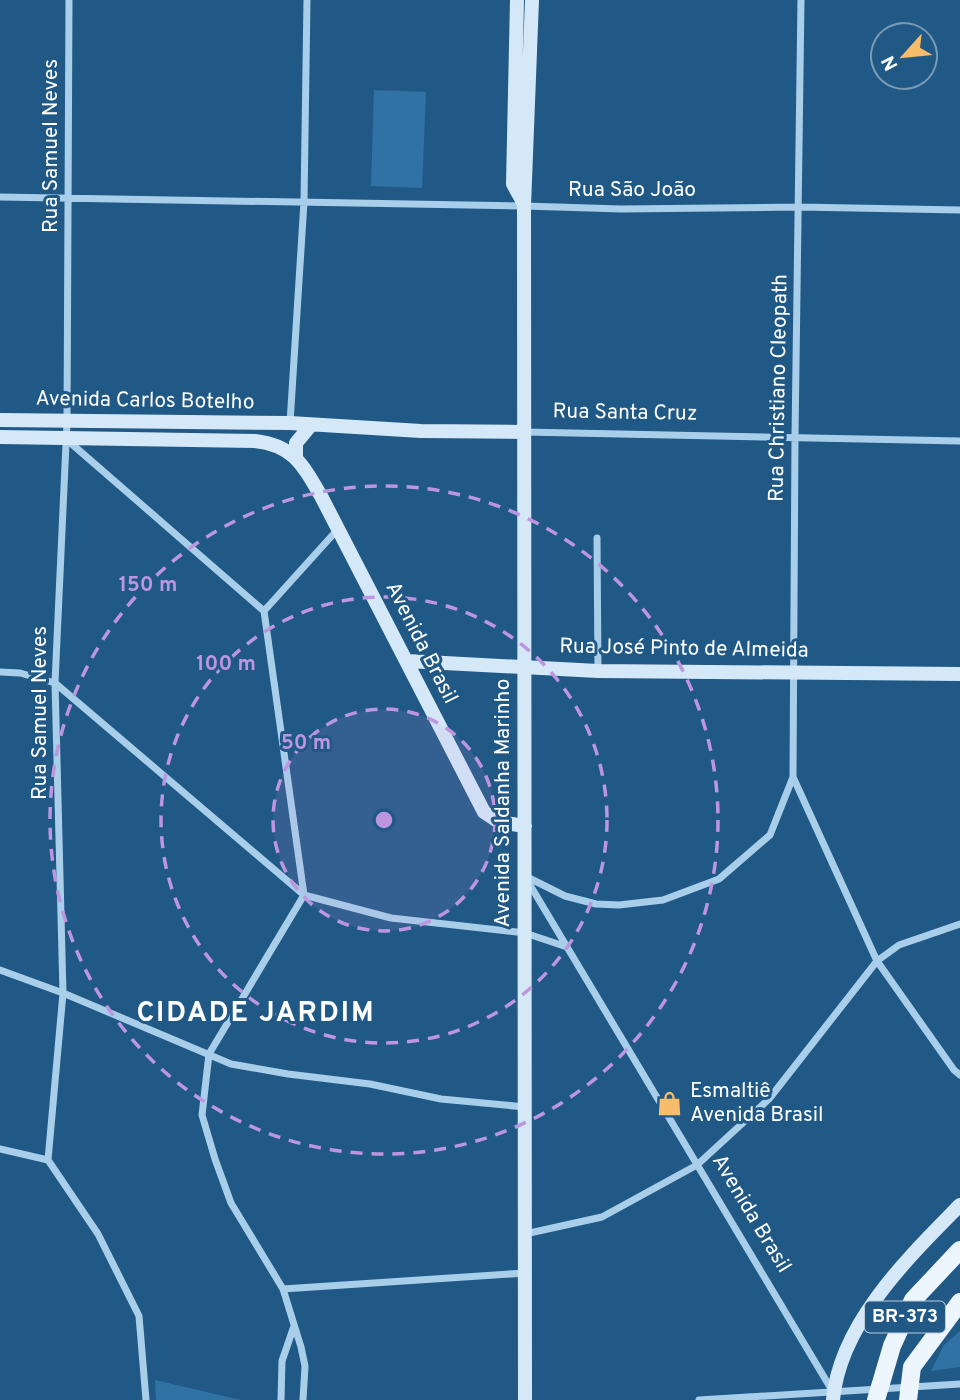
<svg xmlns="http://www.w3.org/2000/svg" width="960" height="1400" viewBox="0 0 960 1400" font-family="Overpass,sans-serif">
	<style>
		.green { fill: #3072a3 }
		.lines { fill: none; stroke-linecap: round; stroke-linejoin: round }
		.street { stroke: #a9ceea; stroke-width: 7 }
		.secondary { stroke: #d4e8f8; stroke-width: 14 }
		.primary { stroke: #edf6fe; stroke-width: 18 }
		.ring { fill: none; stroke: #bd96df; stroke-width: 3.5; stroke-dasharray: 12 9 }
		.labels { text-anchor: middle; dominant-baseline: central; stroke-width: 6; stroke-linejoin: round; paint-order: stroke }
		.shield { fill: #205986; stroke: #bccddb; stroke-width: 2 }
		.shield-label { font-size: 19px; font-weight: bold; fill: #fff }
		.street-label { font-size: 21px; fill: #fff; stroke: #205986 }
		.poi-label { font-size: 21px; fill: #fff; stroke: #205986; text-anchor: start }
		.district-label { font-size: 28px; font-weight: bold; letter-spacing: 2px; fill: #fff; stroke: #205986 }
		.centre { fill: #bd96df; stroke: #205986; stroke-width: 3.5 }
		.ring-label { font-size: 21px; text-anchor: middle; font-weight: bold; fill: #bd96df; stroke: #205986; stroke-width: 6; stroke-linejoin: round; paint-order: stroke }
	</style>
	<rect width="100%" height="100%" fill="#205986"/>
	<path class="green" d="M374,90L426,92L422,188L371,186Z
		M960,1331V1367L931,1371L944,1345Z
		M155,1380L241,1400H156Z"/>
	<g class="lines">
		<path class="street" d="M69,0L67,422L55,683L63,993L48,1160L98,1234L139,1316L146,1400
			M0,197L524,206L621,209L799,207L960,210
			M290,423L304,202L307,0
			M524,432L960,441
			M66,439L264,611
			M597,538L598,671
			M0,672L20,673L55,683L304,895L391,918L525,933L567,947
			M793,777L877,961L954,1070L960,1075
			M525,876L565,896L596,904L619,905L663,900L719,879L770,835L793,777L795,437L801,0
			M527,880L833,1392
			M0,970L63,993L231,1064L288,1074L370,1084L441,1099L525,1107
			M0,1149L48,1160
			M525,1234L602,1217L697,1165L769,1099L877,961L899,945L960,924
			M283,1289L525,1273
			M281,1400L282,1361L294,1326
			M303,1400L305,1366L301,1347L283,1289L231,1203L215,1159L202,1115L209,1054L304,895L264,611L338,529
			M699,1400L960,1384"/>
		<path class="secondary" d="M517,0L513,184L524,204
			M0,420L290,423L421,431L524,432
			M0,437L255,441C293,445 303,465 321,496L484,812L499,822L525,826
			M296,458V443L311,425
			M407,661L598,671L960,674
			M525,1400L524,206L532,0
			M833,1400C840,1323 909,1257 960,1205"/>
		<path class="primary" d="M876,1400L892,1346L913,1300L960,1250
			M908,1400L912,1367L960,1302"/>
	</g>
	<circle cx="384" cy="820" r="111" fill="#bd96df" fill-opacity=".12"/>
	<g class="ring">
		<circle cx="384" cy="820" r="111"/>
		<circle cx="384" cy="820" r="223"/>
		<circle cx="384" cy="820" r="334"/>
	</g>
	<defs>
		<symbol id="shop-bare" viewBox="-9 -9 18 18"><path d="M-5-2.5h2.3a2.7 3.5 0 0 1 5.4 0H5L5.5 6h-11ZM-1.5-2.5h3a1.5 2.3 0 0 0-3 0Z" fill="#f8bd6a" stroke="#205986" stroke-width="2.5" paint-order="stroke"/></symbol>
	</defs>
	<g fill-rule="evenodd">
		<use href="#shop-bare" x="652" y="1086" width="35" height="35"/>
	</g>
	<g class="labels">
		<rect class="shield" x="865" y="1301.5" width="80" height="31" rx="5"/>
		<g class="shield-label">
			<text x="905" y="1317">BR-373</text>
		</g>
		<g class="street-label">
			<text transform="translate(51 146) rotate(-90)">Rua Samuel Neves</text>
			<text x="632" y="190">Rua São João</text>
			<text transform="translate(779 388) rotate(-89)">Rua Christiano Cleopath</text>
			<text transform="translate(145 401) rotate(1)">Avenida Carlos Botelho</text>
			<text transform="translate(625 413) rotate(1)">Rua Santa Cruz</text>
			<text transform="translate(421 643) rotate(63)">Avenida Brasil</text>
			<text transform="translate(684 649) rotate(1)">Rua José Pinto de Almeida</text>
			<text transform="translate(40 713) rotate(-90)">Rua Samuel Neves</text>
			<text transform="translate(503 803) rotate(-90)">Avenida Saldanha Marinho</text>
			<text transform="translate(751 1214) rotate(59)">Avenida Brasil</text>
		</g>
		<g class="poi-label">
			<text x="690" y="1091">Esmaltiê<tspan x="690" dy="24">Avenida Brasil</tspan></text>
		</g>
		<g class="district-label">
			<text x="256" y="1014">CIDADE JARDIM</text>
		</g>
	</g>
	<circle cx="384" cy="820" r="10" class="centre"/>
	<g class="ring-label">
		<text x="148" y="591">150 m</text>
		<text x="226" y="670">100 m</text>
		<text x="306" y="749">50 m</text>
	</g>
	<g transform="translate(904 56) rotate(243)"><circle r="33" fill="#205986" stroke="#799bb6" stroke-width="2"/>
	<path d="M0-5L12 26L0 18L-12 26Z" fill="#f8bd6a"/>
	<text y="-10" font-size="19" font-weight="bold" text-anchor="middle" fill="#ffffff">N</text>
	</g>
</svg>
